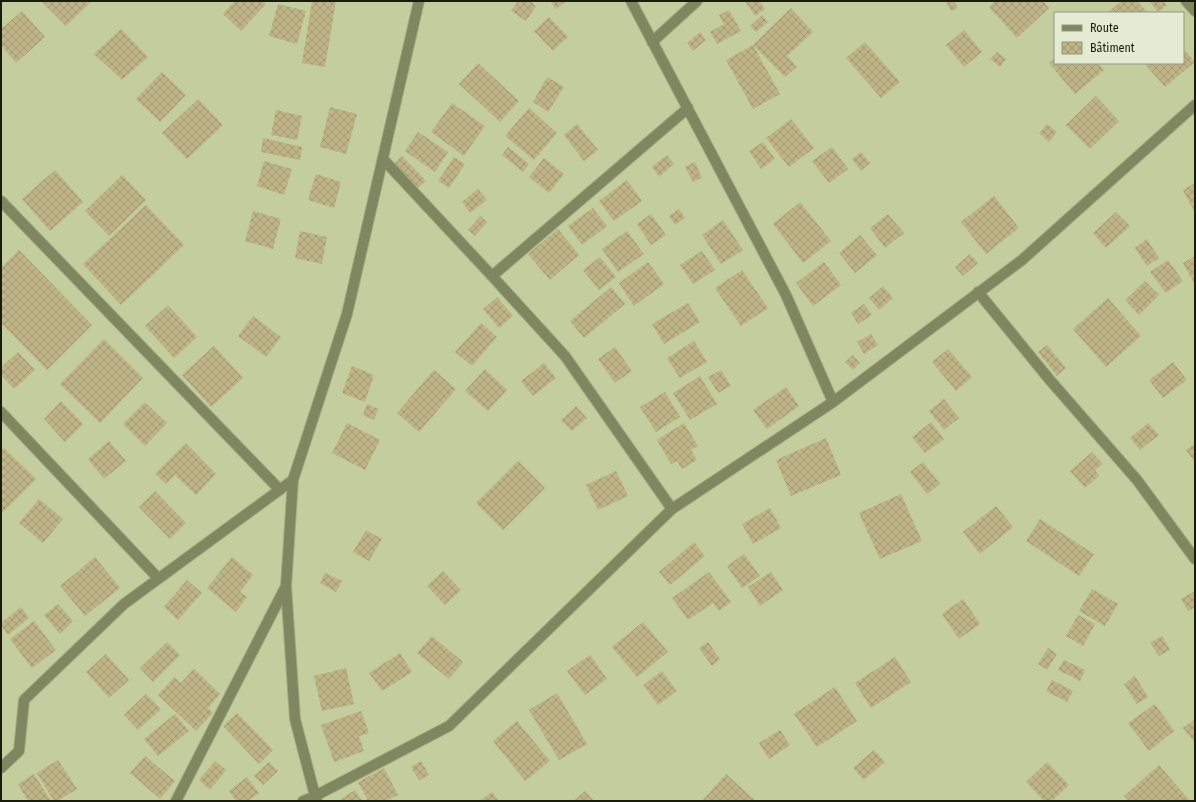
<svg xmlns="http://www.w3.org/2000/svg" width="1196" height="802" viewBox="0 0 1196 802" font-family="'Fira Sans Condensed',sans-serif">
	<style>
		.building { fill: url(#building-cross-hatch) }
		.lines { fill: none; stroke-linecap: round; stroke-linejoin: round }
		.minor-casing { stroke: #a1aa81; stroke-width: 12 }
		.minor { stroke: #7f8660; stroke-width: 10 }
	</style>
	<defs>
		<pattern id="building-cross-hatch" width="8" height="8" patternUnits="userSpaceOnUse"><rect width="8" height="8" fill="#bfb485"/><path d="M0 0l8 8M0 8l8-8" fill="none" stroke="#a49a72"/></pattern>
	</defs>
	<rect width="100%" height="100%" fill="#c3cd9e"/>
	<path class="building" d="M41,1H92L66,26Z
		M235,1H263L266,4L241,31L223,14Z
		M312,1H336L325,67L302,63Z
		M518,1H530L536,6L526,21L511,11Z
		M550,1H567L556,9Z
		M745,1H760L765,9L755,16Z
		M946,1H954L958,8L951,11Z
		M995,1H1043L1049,8L1017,38L989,7Z
		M1121,1H1137L1148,13H1107Z
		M1149,1H1163L1167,5L1158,12Z
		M278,4L306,11L297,44L269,36Z
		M791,8L813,32L787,56L797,67L785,77L753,45L780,94L753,109L726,60L753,45Z
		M729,10L741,31L717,44L710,32L724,24L719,15Z
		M22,11L45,37L16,63L1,45V29Z
		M762,15L768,22L756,32L750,26Z
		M549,17L568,37L553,51L534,31Z
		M121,29L148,57L122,80L94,54Z
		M964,30L982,52L964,67L946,45Z
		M700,32L706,40L693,51L687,43Z
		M865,42L900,82L881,98L846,58Z
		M1183,48L1195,62L1165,87L1144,63H1183Z
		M997,52L1006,59L1000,67L990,59Z
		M1055,58V63H1098L1104,70L1075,94L1049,63Z
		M478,63L519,101L500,122L459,84Z
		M162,72L186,95L160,122L136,99Z
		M547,77L564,87L548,112L533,102Z
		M1096,96L1119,121L1090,149L1066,125Z
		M198,99L223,125L187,159L162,133Z
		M452,103L485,126L464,156L431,132Z
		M330,107L357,114L346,154L320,147Z
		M529,108L557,133L534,160L505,136Z
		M276,110L302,116L297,140L271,135Z
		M791,119L814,148L789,167L766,138Z
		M577,124L598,150L584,161L564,135Z
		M1047,124L1057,132L1049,142L1039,133Z
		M418,132L448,152L435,172L405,151Z
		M263,138L302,147L300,160L261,152Z
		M763,142L775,159L761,169L749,151Z
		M508,147L529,164L523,172L502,155Z
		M832,147L848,169L829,183L812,161Z
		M861,152L870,163L861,171L852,159Z
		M667,155L674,164L659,177L652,167Z
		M402,156L426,181L418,188L394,163Z
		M454,157L465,164L449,188L438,181Z
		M544,158L564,174L549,193L529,177Z
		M264,161L292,169L284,195L257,186Z
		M695,162L702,178L693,182L685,167Z
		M55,170L83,202L50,231L22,199Z
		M316,174L341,182L334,208L308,200Z
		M122,175L146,200L109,236L85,211Z
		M627,180L642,201L614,221L599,201Z
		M1195,183V213L1183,190Z
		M478,189L487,200L470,213L462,202Z
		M994,196L1019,228L986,254L961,222Z
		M800,202L831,241L803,263L773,224Z
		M146,205L184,245L121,305L83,264Z
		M593,208L607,226L582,245L568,226Z
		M679,209L685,218L675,225L669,216Z
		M253,211L281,219L273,249L245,241Z
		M1116,212L1130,226L1106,248L1093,233Z
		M651,214L666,235L651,245L637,224Z
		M888,214L904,233L885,248L870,228Z
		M480,216L487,222L475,236L468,230Z
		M723,220L743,250L721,264L702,235Z
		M558,229L579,255L550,280L528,254Z
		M300,231L327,237L322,264L295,258Z
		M627,231L644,254L618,272L602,249Z
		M860,235L877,255L855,273L839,253Z
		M1147,239L1159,258L1147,266L1135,248Z
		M19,250L92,325L47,370L1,323V268Z
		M702,251L715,270L693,284L680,265Z
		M970,254L978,263L963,276L955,267Z
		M1195,256V285L1183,263Z
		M600,257L616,277L599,290L583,270Z
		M1168,260L1183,281L1166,293L1150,272Z
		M648,262L664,284L634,306L619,283Z
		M824,262L841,285L813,306L796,283Z
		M742,270L768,308L741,326L715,288Z
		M1145,281L1159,295L1139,315L1125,300Z
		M883,286L893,298L879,310L869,298Z
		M611,287L625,304L584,338L570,321Z
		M497,297L513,316L499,328L483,309Z
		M1108,298L1141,336L1106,367L1073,329Z
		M688,303L700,322L664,344L652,324Z
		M864,304L872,315L858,324L851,313Z
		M168,305L197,337L174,358L145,326Z
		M253,316L281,337L266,357L238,336Z
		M481,323L497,337L472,366L455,352Z
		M871,334L878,345L864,354L857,342Z
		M104,339L143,378L100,423L60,384Z
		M694,341L707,362L680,378L667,358Z
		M1047,345L1066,368L1057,376L1038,352Z
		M214,346L243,378L211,407L182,375Z
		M615,347L632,371L615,383L598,359Z
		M948,349L972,377L956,391L932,362Z
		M18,352L35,370L14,389L1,375V367Z
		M853,355L860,363L853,370L845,362Z
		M1173,362L1187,380L1163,398L1149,380Z
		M544,363L556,378L533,396L521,381Z
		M352,366L374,375L365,402L342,393Z
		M485,369L507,390L488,411L465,391Z
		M434,370L456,389L419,432L397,413Z
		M721,370L731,386L718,393L708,377Z
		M700,376L717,404L690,420L673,393Z
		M786,387L799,406L767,429L753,410Z
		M665,392L680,417L656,432L640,407Z
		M944,399L959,418L944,430L929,411Z
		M61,401L83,424L65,442L44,419Z
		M145,402L167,423L145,446L123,424Z
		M367,404L378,409L374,420L363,415Z
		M576,406L587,418L572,431L561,420Z
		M931,422L944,439L925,453L912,437Z
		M347,423L380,440L365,470L332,453Z
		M684,423L698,446L691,450L697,460L682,469L677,461L671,464L657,440Z
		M1148,423L1159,435L1140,450L1130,438Z
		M826,438L841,475L791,496L776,460Z
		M109,441L126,461L104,479L88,459Z
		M186,443L216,474L196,495L175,475L166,484L155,474Z
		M1195,444V462L1186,450Z
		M4,448L36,479L1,514V451Z
		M1092,452L1103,464L1095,470L1099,476L1085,488L1070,471Z
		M518,461L545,488L503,530L476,503Z
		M923,462L940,484L927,494L910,472Z
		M616,471L628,496L598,510L586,485Z
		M155,491L186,523L170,539L139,507Z
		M901,494L922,541L880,559L859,513Z
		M39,499L63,519L43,543L19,523Z
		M996,506L1013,527L980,554L963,532Z
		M770,508L781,528L753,544L742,524Z
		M1040,519L1094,554L1079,576L1026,541Z
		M366,530L382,539L369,561L353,552Z
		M694,542L705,556L670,585L659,572Z
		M744,554L760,576L742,588L727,566Z
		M95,557L120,588L85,616L60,586Z
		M232,557L253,575L240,592L247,597L236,612L207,588Z
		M443,571L461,590L445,605L427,586Z
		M709,572L731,602L719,611L713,603L688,620L672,598Z
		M771,572L783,590L760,606L748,587Z
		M325,573L342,581L336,592L320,583Z
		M187,580L202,593L178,620L164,607Z
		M1092,589L1118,604L1105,626L1079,611Z
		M1195,591V607L1188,611L1181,599Z
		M963,599L980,624L959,639L942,614Z
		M58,604L73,621L60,634L44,615Z
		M21,607L29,618L8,635L1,626V623Z
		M1078,615L1095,624L1083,646L1066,636Z
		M34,621L56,650L32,668L10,639Z
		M643,622L668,652L637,677L612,647Z
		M432,636L463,662L449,679L417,653Z
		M1162,636L1170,650L1159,656L1150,643Z
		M167,642L180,655L153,682L140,668Z
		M708,642L720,659L712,666L699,648Z
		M1048,648L1057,654L1047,670L1038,664Z
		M400,653L412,672L382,691L369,673Z
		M106,654L129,680L109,698L86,672Z
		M590,655L607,679L585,695L567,671Z
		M895,657L911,682L871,708L855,683Z
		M1064,660L1085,670L1080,681L1058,670Z
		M346,668L354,704L322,711L314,676Z
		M194,669L220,694L208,708L213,713L196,731L158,695L174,677L181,683Z
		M662,671L677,691L658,705L643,685Z
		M1135,676L1148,697L1137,704L1124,684Z
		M1052,680L1073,691L1067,702L1046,691Z
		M835,687L857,721L817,747L794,714Z
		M557,693L587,744L559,760L529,710Z
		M146,694L161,709L138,730L124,715Z
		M1155,704L1174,731L1149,751L1128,723Z
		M361,711L369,733L359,736L364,751L334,762L321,725Z
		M237,713L273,750L259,764L223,726Z
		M175,714L189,731L158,756L144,739Z
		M1195,719V743L1183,728Z
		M517,721L550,761L525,781L493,741Z
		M780,730L790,745L769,759L759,743Z
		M874,750L885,762L864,780L853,768Z
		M145,756L175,781L160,799L130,773Z
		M58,760L77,789L58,801H54L37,773Z
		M215,761L226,770L210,790L199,780Z
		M421,761L429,775L419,780L411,767Z
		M269,762L278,771L263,785L254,776Z
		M1047,762L1069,785L1052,801H1044L1026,782Z
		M1159,765L1190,801H1129L1124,796Z
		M384,768L398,795L386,801H368L358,782Z
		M34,774L51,801H28L18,784Z
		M726,774L756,801H702Z
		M247,777L259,793L248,801H236L229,791Z
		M355,790L362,801H338Z
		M585,791L594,801H574Z
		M492,792L499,801H479Z"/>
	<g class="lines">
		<defs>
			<path id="minor" d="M631,1L786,295L833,402L1022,260L1195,105
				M1186,1L1195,11
				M652,42L697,1
				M1,201L280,490
				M492,276L688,108
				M978,292L1049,379L1137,480L1195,559
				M1,412L158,578
				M672,509L833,402
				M1,768L19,751L24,700L124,604L293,480
				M176,801L286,586
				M303,801L315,796L449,726L672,509L565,356L492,276L383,159
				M317,801L315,796L295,719L286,586L293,480L347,314L419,1"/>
		</defs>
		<use href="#minor" class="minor-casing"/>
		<use href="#minor" class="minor"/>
	</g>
	<rect width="1196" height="802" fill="none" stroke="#191c0b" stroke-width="4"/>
	<rect x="1054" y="12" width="130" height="52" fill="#e5ead3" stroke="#939883"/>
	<rect x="1062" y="25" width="20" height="6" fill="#7f8660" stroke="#939883"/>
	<text x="1090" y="32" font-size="12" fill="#191c0b">Route</text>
	<rect x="1062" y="42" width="20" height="12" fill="url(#building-cross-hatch)" stroke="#939883"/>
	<text x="1090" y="52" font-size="12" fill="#191c0b">Bâtiment</text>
</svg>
